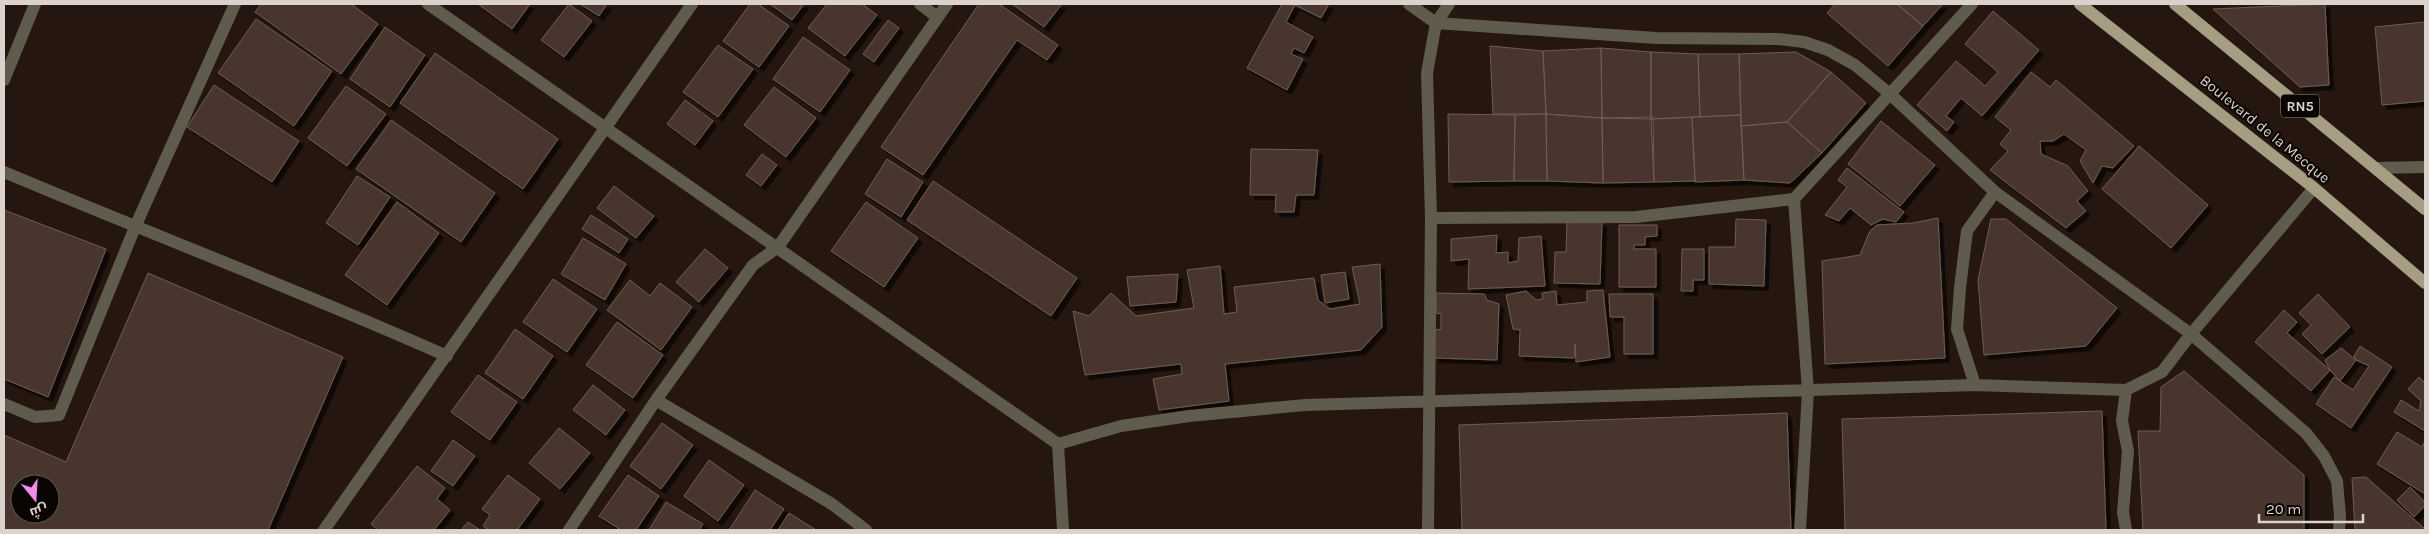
<svg xmlns="http://www.w3.org/2000/svg" width="2429" height="534" viewBox="0 0 2429 534" font-family="Karla,Cairo,sans-serif">
	<style>
		.building { fill: #46362d; stroke: #6e5d54; fill-rule: evenodd; filter: url(#shadow) }
		.lines { fill: none; stroke-linecap: round; stroke-linejoin: round }
		.minor { stroke: #5f5c4e; stroke-width: 12 }
		.primary { stroke: #a69e82; stroke-width: 12 }
		.labels { text-anchor: middle; dominant-baseline: central; stroke-width: 4; stroke-linejoin: round; paint-order: stroke }
		.shield { fill: #090503; stroke: #9d9490; stroke-width: 1 }
		.shield-label { font-size: 14px; font-weight: bold; fill: #dcd2cd }
		.street-label { font-size: 15px; fill: #dcd2cd; stroke: #090503 }
	</style>
	<defs>
		<filter id="shadow"><feDropShadow dx="4.5" dy="4.5" stdDeviation="0" flood-color="#0009"/></filter>
	</defs>
	<rect width="100%" height="100%" fill="#25170f"/>
	<path class="building" d="M261,4H351L378,24L341,74L255,12Z
		M478,4H530L512,29Z
		M569,4L592,21L564,57L541,40Z
		M580,4H607L599,16Z
		M750,4H758L789,26L759,67L723,41Z
		M770,4H804L792,20Z
		M827,4H862L877,15L845,56L808,28Z
		M979,4H999L1058,45L1047,60L1017,40L923,175L881,147Z
		M1012,4H1062L1044,27Z
		M1282,4H1329L1321,18L1295,5L1286,22L1313,37L1304,53L1294,48L1291,54L1303,59L1287,90L1247,68Z
		M1835,4H1897L1923,26L1888,66L1827,13Z
		M1897,4H1943L1923,26Z
		M2325,4L2329,85L2300,87L2213,9Z
		M1993,11L2039,50L1982,116L1961,98L1946,116L1954,122L1947,131L1917,105L1956,61L1985,86L1998,72L1965,44Z
		M256,19L332,71L294,126L218,73Z
		M888,20L899,28L874,62L863,54Z
		M2425,22V101L2382,105L2375,27Z
		M385,27L425,55L390,107L350,79Z
		M803,37L850,70L820,112L773,79Z
		M718,45L753,69L718,117L683,92Z
		M1490,46L1543,51L1546,114H1493Z
		M1601,48L1651,52V119L1602,118Z
		M1601,48L1602,118L1546,114L1543,51Z
		M1651,52L1698,54L1700,117L1651,119Z
		M1796,52L1831,72L1787,122L1741,126L1739,54Z
		M435,53L558,139L523,189L400,103Z
		M1698,54H1739L1741,115L1700,117Z
		M1831,72L1866,103L1822,153L1787,122Z
		M2031,72L2050,87L2056,80L2134,146L2113,168L2102,166L2093,183L2080,161L2086,150L2064,134L2053,141H2040L2041,154L2068,166L2088,191L2077,201L2086,211L2066,228L1990,170L2008,151L2000,144L2011,130L1995,117Z
		M214,85L299,141L272,182L187,127Z
		M346,86L386,114L347,166L308,138Z
		M774,87L816,118L786,157L744,125Z
		M685,100L713,121L695,145L667,124Z
		M1448,114L1515,115L1514,181L1449,182Z
		M1546,114L1602,118L1603,183L1547,181Z
		M1546,114L1547,181H1514L1515,115Z
		M1741,115L1744,180L1695,182L1692,117Z
		M1653,117L1654,182L1603,183L1602,118Z
		M1692,117L1695,181L1654,182L1651,119Z
		M391,120L495,193L461,242L356,169Z
		M1881,121L1935,165L1900,206L1848,164Z
		M1787,122L1822,153L1790,183L1744,180L1741,126Z
		M2139,146L2208,205L2171,248L2102,189Z
		M1251,149L1318,150L1314,195H1296L1294,212H1275L1276,195H1250Z
		M762,154L777,165L761,186L746,175Z
		M887,159L923,182L901,217L865,194Z
		M1847,168L1904,212L1896,222L1883,219L1871,225L1850,208L1839,221L1825,215L1847,187L1838,180Z
		M357,176L390,197L358,245L326,223Z
		M933,181L1077,278L1051,316L907,220Z
		M614,186L654,216L636,238L597,208Z
		M397,202L439,233L387,305L345,275Z
		M866,202L918,238L884,287L831,251Z
		M4,210L106,249L48,397L4,379Z
		M591,215L628,239L619,253L582,229Z
		M1938,218L1945,358L1825,364L1822,261L1860,255L1870,231L1877,225L1913,223Z
		M1736,219L1766,220L1764,286L1709,284V247H1735Z
		M1991,219H2006L2117,308L2086,346L1984,355L1978,280Z
		M1567,222H1602L1600,284L1554,283L1555,252H1566Z
		M1619,225H1657V236L1645,237V245H1634V249H1656V287H1619Z
		M1497,235L1496,253L1508,252V263L1518,261L1519,238L1541,236L1545,286L1468,289L1469,259L1451,261V239Z
		M583,238L626,264L605,300L561,274Z
		M705,249L728,268L699,302L676,282Z
		M1682,249H1704V280H1693V291H1681Z
		M1380,264L1382,327L1361,350L1225,364L1229,401L1159,410L1153,379L1182,374L1181,364L1085,375L1073,311L1089,316L1111,293L1136,316L1194,308L1187,270L1220,266L1224,314L1237,312L1234,287L1314,278L1318,300L1330,309L1360,304L1352,267Z
		M1345,272L1349,299L1325,303L1321,275Z
		M148,273L343,357L268,530H4V435L66,462ZM20,484H50V514H20Z
		M1178,274L1176,302L1130,306L1127,277Z
		M553,279L597,309L567,352L523,322Z
		M630,280L650,296L660,283L692,307L661,350L607,310Z
		M1603,290L1610,357L1576,362L1575,344L1574,358L1519,356L1520,330L1513,329L1506,295L1526,291L1536,300L1543,299L1542,293L1556,291L1557,305L1587,302V291Z
		M1436,293L1484,294L1487,300L1499,304L1497,360L1434,358L1435,330L1441,329V314L1436,313Z
		M1609,294H1653V354H1624V317H1610Z
		M2318,294L2350,327L2322,354L2302,334L2311,325L2299,313Z
		M2284,310L2297,322L2287,333L2330,370L2311,391L2255,342Z
		M617,322L663,355L633,398L586,365Z
		M515,329L553,356L523,399L485,373Z
		M2360,346L2392,367L2351,428L2316,404L2334,377L2353,390L2369,366L2356,360L2354,356Z
		M2341,348L2356,360L2340,381L2330,370L2325,360Z
		M2184,371L2304,475V530H2143L2138,431H2160L2161,387Z
		M478,375L517,402L490,440L451,412Z
		M2419,377L2425,383V431L2394,412L2401,400L2419,411L2421,401L2408,389Z
		M593,385L625,410L606,435L573,410Z
		M2102,411L2106,530H1845L1842,419Z
		M1787,413L1791,530H1462L1459,425Z
		M662,423L693,445L661,489L630,466Z
		M559,428L590,453L560,489L529,463Z
		M2397,432L2422,447L2425,441V494L2377,464Z
		M453,440L475,456L453,486L431,471Z
		M709,460L744,485L718,521L684,496Z
		M417,466L445,488L437,499L450,510L434,530H378L371,524Z
		M508,475L540,499L517,530H489L483,526L490,515L482,509Z
		M628,475L659,496L636,530H621L599,516Z
		M2366,477L2425,529V530H2355L2352,478Z
		M2410,487L2425,502V506L2414,517L2397,500Z
		M755,490L784,509L770,530H729Z
		M666,502L703,524L699,530H649Z
		M789,513L816,530H778Z
		M468,522L480,530H461Z"/>
	<g class="lines">
		<path class="minor" d="M428,4L1058,444
			M920,4L937,17
			M1409,4L1436,23L1656,38L1778,39L1804,42L1828,50L1855,65L1890,94L1995,192L2191,334L2306,433L2324,456L2337,481L2340,516L2339,530
			M4,80L35,4
			M2375,168L2425,167
			M4,172C151,234 301,291 447,356
			M1794,199L1808,391L1800,530
			M1431,218L1636,217L1794,199L1972,4
			M1975,385L1957,329L1960,288L1967,231L1995,192
			M656,400L832,504L866,530
			M4,404L35,417L59,415L135,227L235,4
			M1058,444L1121,426L1189,416L1305,405L1975,385L2126,390L2162,372L2191,334L2314,188
			M1058,444L1063,530
			M324,530L692,4
			M569,530L656,400L753,265L778,247L947,4
			M1428,530L1431,218L1427,73L1436,23L1449,4
			M2126,530L2123,512L2128,451L2122,421L2126,390"/>
		<path class="primary" d="M2080,4L2314,188L2425,283
			M2175,4L2425,209"/>
	</g>
	<g class="labels">
		<rect class="shield" x="2281" y="94.5" width="38" height="23" rx="4"/>
		<g class="shield-label">
			<text x="2300" y="106">RN5</text>
		</g>
		<g class="street-label">
			<text transform="translate(2265 129) rotate(39)">Boulevard de la Mecque</text>
		</g>
	</g>
	<rect width="2429" height="534" fill="none" stroke="#dcd2cd" stroke-width="10"/>
	<g transform="translate(35 499) rotate(162)"><circle r="24" fill="#090503" stroke="#5d5754"/>
	<path d="M0-4L9 19L0 12L-9 19Z" fill="#f489ef"/>
	<text y="-8" font-size="14" font-weight="bold" text-anchor="middle" fill="#dcd2cd">ش</text>
	</g>
	<path d="M2259 514v8h104v-8" fill="none" stroke="#dcd2cd" stroke-width="2.5"/>
	<text x="2266" y="514" font-size="15" fill="#dcd2cd" stroke="#090503" stroke-width="4" paint-order="stroke">20 m</text>
</svg>
